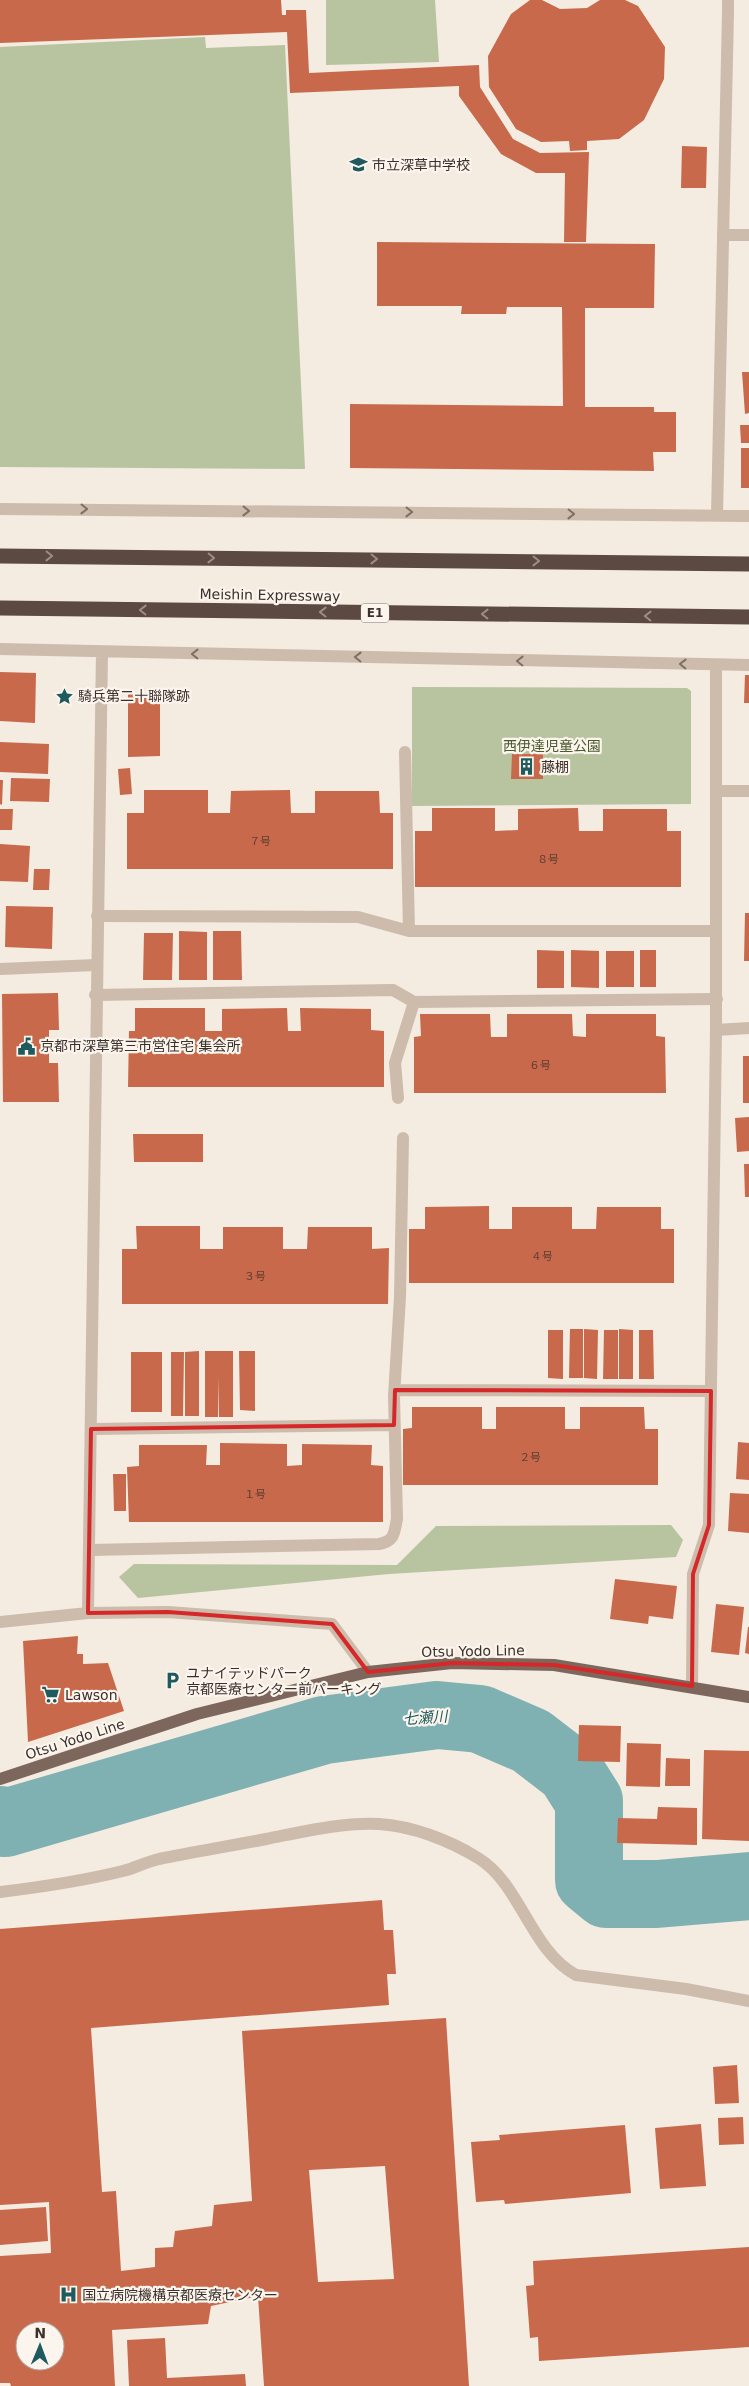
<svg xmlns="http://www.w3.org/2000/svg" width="749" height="2386" viewBox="0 0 749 2386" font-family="'DejaVu Sans','Noto Sans JP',sans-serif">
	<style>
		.green { fill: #b8c4a0 }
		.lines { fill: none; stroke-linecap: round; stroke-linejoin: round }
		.river { stroke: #7fb0b2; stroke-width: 68 }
		.building { fill: #c8694b; fill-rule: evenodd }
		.service { stroke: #cdbbac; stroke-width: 12 }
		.pedestrian { stroke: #cdbbac; stroke-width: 12 }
		.minor { stroke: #cdbbac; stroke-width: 12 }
		.primary { stroke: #7d675c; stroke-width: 12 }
		.motorway { stroke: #5c4a42; stroke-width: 15 }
		.oneway { stroke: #7d6f65 }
		.oneway2 { stroke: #9c8e87 }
		.marked { fill: none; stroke: #d62828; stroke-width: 4; stroke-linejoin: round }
		.labels { text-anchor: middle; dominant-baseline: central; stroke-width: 4.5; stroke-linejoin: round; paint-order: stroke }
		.number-label { font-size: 11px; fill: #5e3e33 }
		.shield { fill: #fbf5ee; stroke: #756b66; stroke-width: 1 }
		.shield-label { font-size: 12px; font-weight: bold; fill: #3b302b }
		.poi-label { font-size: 14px; fill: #3b302b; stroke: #fbf5ee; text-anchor: start }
		.street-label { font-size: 14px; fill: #3b302b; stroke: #fbf5ee }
		.park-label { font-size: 14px; fill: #4a5a2e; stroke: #fbf5ee }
		.water-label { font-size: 15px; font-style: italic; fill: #1f5a5e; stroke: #fbf5ee }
	</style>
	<rect width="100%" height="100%" fill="#f4ebe1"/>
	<path class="green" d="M326,0H435L439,62L326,65Z
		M205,37L206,48L285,45L305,469L0,467V47Z
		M412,687L687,688L691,691V804L412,806Z
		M671,1525L683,1540L676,1557L389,1574L138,1598L119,1577L134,1564L397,1565L436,1526Z"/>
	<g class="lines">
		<path class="river" d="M0,1820L5,1823L324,1730L437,1715L480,1719L531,1741L570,1771L589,1801V1880L606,1894H657L749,1886"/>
	</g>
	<path class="building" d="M0,0H281L282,15H286V10H306L309,73L479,65L480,87L513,139L540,153L589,152L586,242H564L565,173H536L501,154L459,96V86L290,93L287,32L0,43Z
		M530,0H542L560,9L587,8L600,0H625L638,6L665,47L664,79L644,120L619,139L587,141V150L570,151L569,141L541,142L516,129L489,87L488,56L511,14Z
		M682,146L707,147L706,188H681Z
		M377,242L655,244L654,308H585V407H654V412H676V452H653L654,471L350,468V404L563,406L562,307H507L506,314H461L462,306H377Z
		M742,372H749V413L745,414Z
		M740,425H749V443H741Z
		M741,448H749V488H741Z
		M0,672L36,673L35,723L0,721Z
		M745,675H749V703H744Z
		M128,694H160V756L128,757Z
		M0,742L49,744L48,774L0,772Z
		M512,754H543V779H511Z
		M130,768L132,794L120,795L118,769Z
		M11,778L50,779L49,802L10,801Z
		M0,780H3L2,805L0,804Z
		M144,790H208V813H230L231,791L290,790L291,813H315V791H379L380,813H393V869H127V813H144Z
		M432,808H495V831L518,830V809L578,808L579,831H603V809H667V831H681V887H415V831H432Z
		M0,809H13L12,830H0Z
		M0,844L30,846L28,882L0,881Z
		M34,869H50L49,890H33Z
		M6,906L53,907L52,949L5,947Z
		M745,913H749V961H744Z
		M179,931L207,932V980H179Z
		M213,931H241L242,980H213Z
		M144,933H173L172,980H143Z
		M537,950L564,951V988H537Z
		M571,950L599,951V988L571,987Z
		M640,950H656V987H640Z
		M606,951H634V987H606Z
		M58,993L59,1030H49V1063H58L59,1102H3L2,994Z
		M135,1008H205V1031H222V1009L287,1008L288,1031H301L300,1008L371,1009V1030L384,1031V1087H128L129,1031H135Z
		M420,1014H490L491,1037H507V1014H572L573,1036L586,1037V1014H656V1036L665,1037L666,1093H414V1037L421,1036Z
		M743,1056H749V1103H743Z
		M749,1117V1151L737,1152L735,1118Z
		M133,1134H203V1162H134Z
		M744,1164H749V1197H745Z
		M489,1206V1229H512V1207H572V1229H596L597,1207H661V1229H674V1283H409V1229H425V1207Z
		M136,1226H200V1249H223V1227H283V1249H307L308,1227H372V1249L389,1248L388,1304H122V1249H137Z
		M570,1329H583V1378H569Z
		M584,1329L598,1330L597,1379L584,1378Z
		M619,1329L633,1330V1379H619Z
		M548,1330H563V1379L548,1378Z
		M604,1330H618V1379H603Z
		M639,1330H653L654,1379H639Z
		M199,1351V1416H185V1352Z
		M205,1351H233V1417H219L218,1377V1417H205Z
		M239,1351H255V1411L240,1410Z
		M131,1352H162V1412H131Z
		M171,1352H184L183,1416H171Z
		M412,1407H482V1429H496V1407H565V1429H580V1407H644L645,1429H658V1485H403V1429L412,1428Z
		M738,1442L749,1443V1480L736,1479Z
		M220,1443L287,1444V1466L302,1465V1444L372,1445L371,1465L383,1466V1522H129L127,1467L139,1466V1445H207L206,1465H220Z
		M113,1474H126V1511H114Z
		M730,1493L749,1494V1533L728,1531Z
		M615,1579L677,1586L673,1619L649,1616L648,1624L610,1619Z
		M716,1604L744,1607L739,1655L711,1652Z
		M748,1627H749V1654L745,1653Z
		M78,1636L77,1654H83V1664L108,1663L124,1711L28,1742L23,1641Z
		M579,1725L621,1726L620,1762L578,1761Z
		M627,1743L661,1744L660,1787L626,1786Z
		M704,1750L749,1751V1841L702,1839Z
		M666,1758L690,1759V1786H665Z
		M658,1807L697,1808V1845L617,1843L618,1818L657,1819Z
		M382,1900L384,1930H393L396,1974H387L389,2005L91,2028L102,2192L116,2191L121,2271L155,2267V2248L173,2247L175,2231L212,2226L214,2205L252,2201L242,2031L446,2018L469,2386H264L258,2296L211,2306L208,2324L112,2330L115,2386H11L10,2383H0V2256L51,2253L49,2202L0,2205V1929ZM385,2166L394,2279L318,2282L309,2170ZM25,2331H55V2361H25Z
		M737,2065L739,2103L715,2104L713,2067Z
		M743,2117L744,2144L719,2145L718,2118Z
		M701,2124L706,2186L660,2189L655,2128Z
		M625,2125L631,2193L505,2204L504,2200L476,2202L471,2142L500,2140L499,2135Z
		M46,2207L48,2241L0,2245V2210Z
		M749,2247V2347L539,2361L538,2337L530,2338L526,2286L534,2285L533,2261Z
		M165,2338L167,2378L245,2374L246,2386H129L127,2340Z"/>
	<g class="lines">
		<path class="service" d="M728,12V0
			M723,235H749
			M716,791H749
			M97,916L358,917L409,931L405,752
			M409,931H716
			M95,995L393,990L414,1002L717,999
			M398,1098L395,1063L414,1002
			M0,1892C42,1887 82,1881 123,1871C135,1868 146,1862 159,1859C194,1852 230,1846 266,1839C302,1832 342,1822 379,1824C412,1826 449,1840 478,1858C521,1884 530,1950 576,1975L686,1989L749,2001"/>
		<path class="pedestrian" d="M395,1390L711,1391
			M91,1429L394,1425
			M90,1550L379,1544C395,1541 394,1533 397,1519L394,1396L400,1297L403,1138"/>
		<path class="minor" d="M0,509L749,516
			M717,515L728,12
			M0,649L749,665
			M0,969L96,965
			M716,1030L749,1028
			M88,1613L102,652
			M0,1622L88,1613L168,1612L332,1624L368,1672
			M692,1686L693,1574L709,1525L716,1030V665"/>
		<path class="primary" d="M0,1779L197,1714L368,1672L452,1663L554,1665L749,1697"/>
		<path class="motorway" d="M0,556L749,564
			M0,608L749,617"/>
	</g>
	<defs><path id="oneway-chevron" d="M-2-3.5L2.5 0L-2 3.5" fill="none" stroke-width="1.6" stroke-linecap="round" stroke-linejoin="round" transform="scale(1.25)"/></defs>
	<g class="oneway">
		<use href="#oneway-chevron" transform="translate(84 509) rotate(1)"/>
		<use href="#oneway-chevron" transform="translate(246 511) rotate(1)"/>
		<use href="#oneway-chevron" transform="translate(409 512) rotate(1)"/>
		<use href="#oneway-chevron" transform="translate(571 514) rotate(1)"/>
		<use href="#oneway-chevron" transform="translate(195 654) rotate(-179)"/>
		<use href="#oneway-chevron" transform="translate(358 657) rotate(-179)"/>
		<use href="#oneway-chevron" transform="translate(520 661) rotate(-179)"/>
		<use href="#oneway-chevron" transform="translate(683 664) rotate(-179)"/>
	</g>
	<g class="oneway2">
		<use href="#oneway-chevron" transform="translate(49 556) rotate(1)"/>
		<use href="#oneway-chevron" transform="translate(211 558) rotate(1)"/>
		<use href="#oneway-chevron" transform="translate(374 559) rotate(1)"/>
		<use href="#oneway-chevron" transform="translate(536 561) rotate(1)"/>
		<use href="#oneway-chevron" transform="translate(143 610) rotate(-179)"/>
		<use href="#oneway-chevron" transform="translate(323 612) rotate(-179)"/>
		<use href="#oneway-chevron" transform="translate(485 614) rotate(-179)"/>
		<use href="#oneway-chevron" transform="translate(648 616) rotate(-179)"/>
	</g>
	<path class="marked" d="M395,1390L711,1391L709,1525L693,1574L692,1686L554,1665L452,1663L368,1672L332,1624L168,1612L88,1613L91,1429L394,1425Z"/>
	<defs>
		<symbol id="school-bare" viewBox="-9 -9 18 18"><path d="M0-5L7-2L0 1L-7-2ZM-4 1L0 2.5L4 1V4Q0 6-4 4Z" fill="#1f5a5e" stroke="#fbf5ee" stroke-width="2.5" paint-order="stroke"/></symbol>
		<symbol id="sight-bare" viewBox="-9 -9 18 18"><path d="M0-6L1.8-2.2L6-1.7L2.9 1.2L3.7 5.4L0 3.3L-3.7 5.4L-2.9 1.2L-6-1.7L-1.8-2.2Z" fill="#1f5a5e" stroke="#fbf5ee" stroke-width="2.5" paint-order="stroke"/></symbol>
		<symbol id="building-bare" viewBox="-9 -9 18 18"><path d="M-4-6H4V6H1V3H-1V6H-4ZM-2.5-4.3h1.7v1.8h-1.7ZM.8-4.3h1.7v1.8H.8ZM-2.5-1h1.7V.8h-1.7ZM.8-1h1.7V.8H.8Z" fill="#1f5a5e" stroke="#fbf5ee" stroke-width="2.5" paint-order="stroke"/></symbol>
		<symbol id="civic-bare" viewBox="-9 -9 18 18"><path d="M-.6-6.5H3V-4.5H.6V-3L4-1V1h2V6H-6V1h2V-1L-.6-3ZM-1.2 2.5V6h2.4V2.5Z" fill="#1f5a5e" stroke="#fbf5ee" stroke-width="2.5" paint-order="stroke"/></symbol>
		<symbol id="parking-bare" viewBox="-9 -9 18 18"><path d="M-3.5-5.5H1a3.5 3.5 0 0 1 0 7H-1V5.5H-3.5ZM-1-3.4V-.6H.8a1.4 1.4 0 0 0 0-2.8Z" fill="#1f5a5e" stroke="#fbf5ee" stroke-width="2.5" paint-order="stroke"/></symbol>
		<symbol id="supermarket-bare" viewBox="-9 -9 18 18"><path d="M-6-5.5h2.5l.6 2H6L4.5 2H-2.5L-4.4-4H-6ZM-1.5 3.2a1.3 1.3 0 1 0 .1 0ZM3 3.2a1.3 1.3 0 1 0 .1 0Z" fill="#1f5a5e" stroke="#fbf5ee" stroke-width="2.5" paint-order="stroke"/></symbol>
		<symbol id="hospital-bare" viewBox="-9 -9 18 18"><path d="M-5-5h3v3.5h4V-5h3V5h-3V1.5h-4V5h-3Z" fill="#1f5a5e" stroke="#fbf5ee" stroke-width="2.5" paint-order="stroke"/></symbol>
	</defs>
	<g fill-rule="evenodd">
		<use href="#school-bare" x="346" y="152" width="25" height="25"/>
		<use href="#sight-bare" x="52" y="684" width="25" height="25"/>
		<use href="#building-bare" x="514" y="754" width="25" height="25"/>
		<use href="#civic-bare" x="14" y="1034" width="25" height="25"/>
		<use href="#parking-bare" x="160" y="1668" width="25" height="25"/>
		<use href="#supermarket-bare" x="38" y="1682" width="25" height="25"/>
		<use href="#hospital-bare" x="56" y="2282" width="25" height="25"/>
	</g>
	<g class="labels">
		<g class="number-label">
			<text x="260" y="841">７号</text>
			<text x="548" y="859">８号</text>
			<text x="540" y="1065">６号</text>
			<text x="542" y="1256">４号</text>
			<text x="255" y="1276">３号</text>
			<text x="530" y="1457">２号</text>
			<text x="255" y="1494">１号</text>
		</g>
		<rect class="shield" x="361" y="603.5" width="28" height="19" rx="4"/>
		<g class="shield-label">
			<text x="375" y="613">E1</text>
		</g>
		<g class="poi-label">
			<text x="372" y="165">市立深草中学校</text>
			<text x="78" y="696">騎兵第二十聯隊跡</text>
			<text x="541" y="767">藤棚</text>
			<text x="40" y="1046">京都市深草第三市営住宅 集会所</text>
			<text x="186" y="1673">ユナイテッドパーク<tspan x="186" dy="16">京都医療センター前パーキング</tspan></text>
			<text x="65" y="1695">Lawson</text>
			<text x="82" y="2295">国立病院機構京都医療センター</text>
		</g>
		<g class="street-label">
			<text transform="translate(270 595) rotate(1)">Meishin Expressway</text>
			<text transform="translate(473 1651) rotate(-1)">Otsu Yodo Line</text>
			<text transform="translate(75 1739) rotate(-18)">Otsu Yodo Line</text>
		</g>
		<g class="park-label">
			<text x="552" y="746">西伊達児童公園</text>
		</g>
		<g class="water-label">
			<text transform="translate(425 1718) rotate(-4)">七瀬川</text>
		</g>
	</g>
	<g transform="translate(40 2346) rotate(1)"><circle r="24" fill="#fbf5ee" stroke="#aea6a0"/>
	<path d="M0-4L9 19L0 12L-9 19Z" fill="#1f5a5e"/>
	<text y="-8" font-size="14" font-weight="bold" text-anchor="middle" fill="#3b302b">N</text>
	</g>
</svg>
